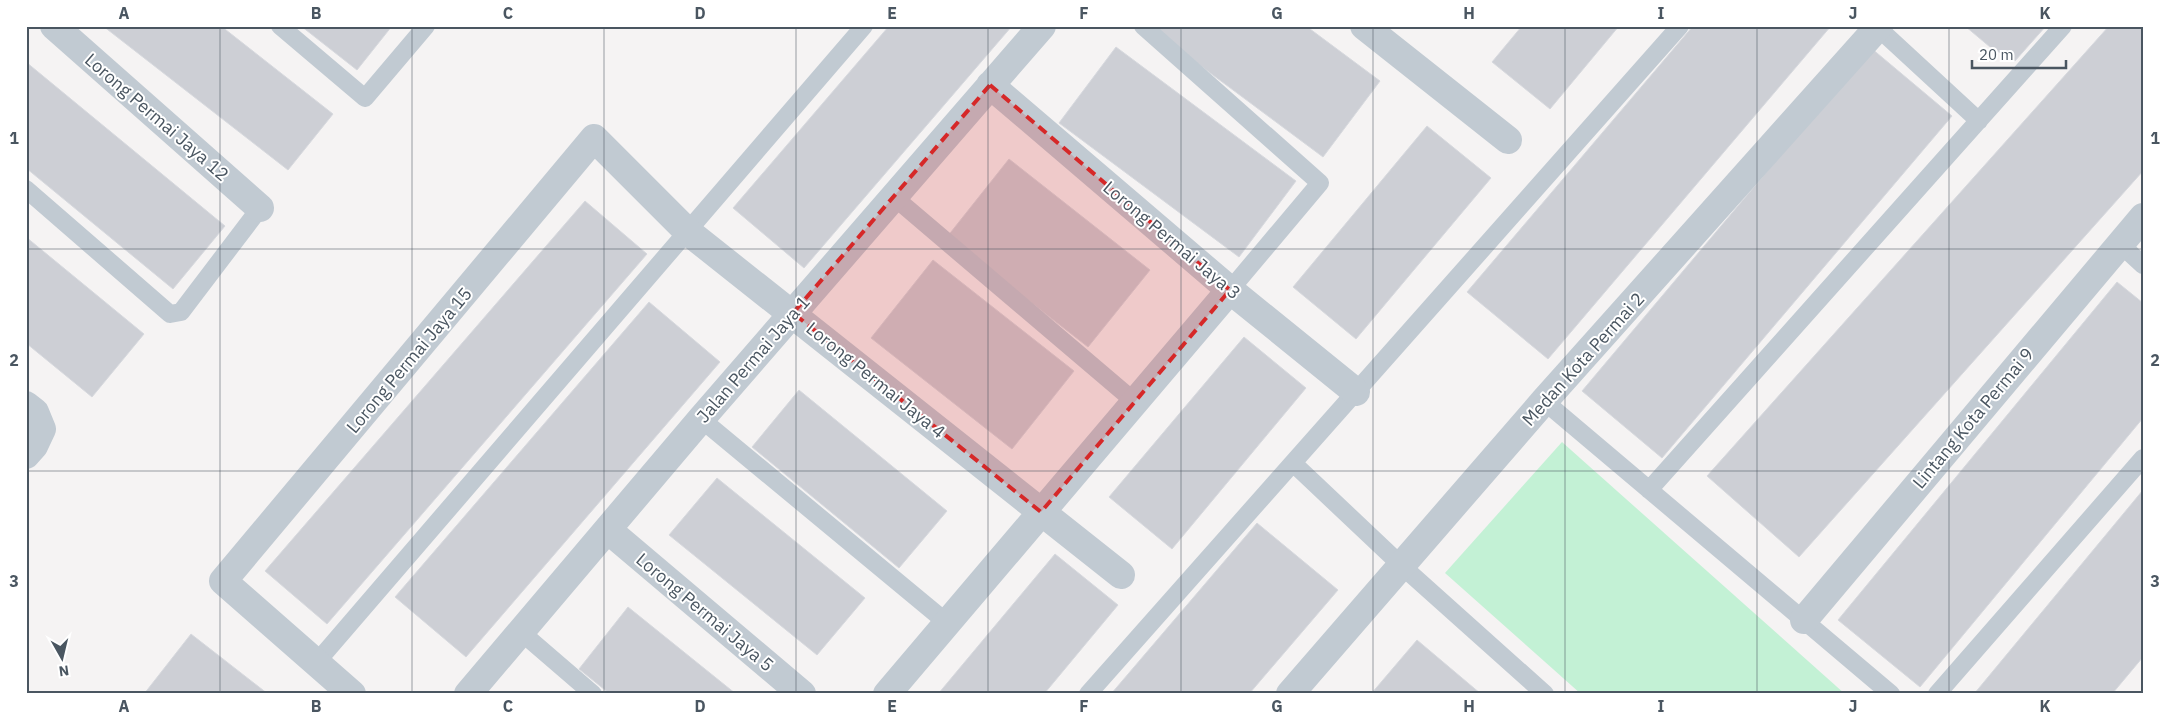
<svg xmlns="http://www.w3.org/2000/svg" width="2169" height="720" viewBox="0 0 2169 720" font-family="'IBM Plex Sans',sans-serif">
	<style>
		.green { fill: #c3f1d5 }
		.building { fill: #cdcfd5; stroke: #d7d9de }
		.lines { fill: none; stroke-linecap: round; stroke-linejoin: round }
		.service { stroke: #c1cad2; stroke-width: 18 }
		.minor { stroke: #c1cad2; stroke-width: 28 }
		.marked { fill: #d62828; fill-opacity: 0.2; stroke: #d62828; stroke-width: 4; stroke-dasharray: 10 6; stroke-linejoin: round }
		.grid { fill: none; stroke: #4a5661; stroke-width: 1; stroke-opacity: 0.55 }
		.labels { text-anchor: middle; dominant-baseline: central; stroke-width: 4; stroke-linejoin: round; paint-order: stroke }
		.street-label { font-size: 18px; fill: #4a5661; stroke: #fff }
		.neatline { fill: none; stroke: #4a5661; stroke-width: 2 }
		.grid-label { font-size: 16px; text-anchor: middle; font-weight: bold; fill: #4a5661 }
	</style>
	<rect width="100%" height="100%" fill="#f5f3f3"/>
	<path class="green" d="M1562,442L1845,694H1581L1445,573Z"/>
	<path class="building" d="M103,26H221L333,114L288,170Z
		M301,26H392L357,70Z
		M889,26H1012L804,268L733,208Z
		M1147,26H1306L1380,81L1323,157Z
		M1522,26H1619L1550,109L1492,62Z
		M1693,26H1831L1548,359L1467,292Z
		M1965,26H2046L2015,61L1990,47Z
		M2109,26H2143V171L1799,557L1707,476Z
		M1116,47L1296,181L1239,257L1059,123Z
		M1871,48L1952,116L1662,458L1582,391Z
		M26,62L225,226L173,289L26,168Z
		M1427,126L1491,178L1356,339L1293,287Z
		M1009,159L1150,270L1088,347L947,237Z
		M585,201L647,254L327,624L265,571Z
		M26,237L144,334L92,397L26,343Z
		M933,260L1074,371L1012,449L871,338Z
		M2117,282L2143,303V418L1920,687L1838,620Z
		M649,302L720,362L466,657L395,597Z
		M1244,337L1306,388L1172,549L1109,497Z
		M799,390L947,511L899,568L752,447Z
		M717,478L865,598L817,655L669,535Z
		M2143,490V657L2112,694H1974Z
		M1257,523L1338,590L1249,694H1111Z
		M1055,554L1118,605L1044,694H938Z
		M628,607L736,694H610L579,669Z
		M191,634L268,694H144Z
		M1417,640L1481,694H1371Z"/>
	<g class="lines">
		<path class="service" d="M280,26L365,98L426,26
			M1143,26L1320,183L1230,290
			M1876,26L1979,121
			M26,189L170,314L181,312L260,208
			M894,197L1135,402
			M2120,244L2143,265
			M1544,401L1891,694
			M701,419L946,622
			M1293,463L1402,566L1545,694
			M1649,490L2063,26
			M521,632L593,694
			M316,663L864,26
			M1088,694L1680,26
			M1937,694L2143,458"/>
		<path class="minor" d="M54,26L260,208
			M1364,26L1508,140
			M990,85L1230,290L1356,392
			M26,405L35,412L42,429L34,446L26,455
			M608,530L802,694
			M1804,620L2143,217
			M352,694L223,581L594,138L687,231L1121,575
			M468,694L701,419L1042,26
			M887,694L1230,290
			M1290,694L1544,401L1879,26"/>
	</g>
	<path class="marked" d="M990,85L1230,290L1041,512L793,313Z"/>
	<path class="grid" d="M220,26V694M412,26V694M604,26V694M796,26V694M988,26V694M1181,26V694M1373,26V694M1565,26V694M1757,26V694M1949,26V694M26,249H2143M26,471H2143"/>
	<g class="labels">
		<g class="street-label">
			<text transform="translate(157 117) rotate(41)">Lorong Permai Jaya 12</text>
			<text transform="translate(1172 240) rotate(40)">Lorong Permai Jaya 3</text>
			<text transform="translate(753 359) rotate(-49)">Jalan Permai Jaya 1</text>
			<text transform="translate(1583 359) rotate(-48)">Medan Kota Permai 2</text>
			<text transform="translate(409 360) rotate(-50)">Lorong Permai Jaya 15</text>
			<text transform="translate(876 380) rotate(39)">Lorong Permai Jaya 4</text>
			<text transform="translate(1973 418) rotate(-50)">Lintang Kota Permai 9</text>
			<text transform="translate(705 612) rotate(40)">Lorong Permai Jaya 5</text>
		</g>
	</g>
	<rect width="2169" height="720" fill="none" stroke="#ffffff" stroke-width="55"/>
	<g transform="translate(62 658) rotate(172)" stroke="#ffffff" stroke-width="4" paint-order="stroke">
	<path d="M0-4L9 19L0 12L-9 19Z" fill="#4a5661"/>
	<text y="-8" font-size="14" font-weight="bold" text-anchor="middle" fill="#4a5661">N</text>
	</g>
	<path d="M1972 60v8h94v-8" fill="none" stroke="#4a5661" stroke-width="2.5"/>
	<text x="1979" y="60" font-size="15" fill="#4a5661" stroke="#ffffff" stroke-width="4" paint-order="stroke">20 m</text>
	<rect x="28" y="28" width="2114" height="664" class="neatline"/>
	<g class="grid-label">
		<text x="124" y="19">A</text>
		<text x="316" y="19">B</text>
		<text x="508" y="19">C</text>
		<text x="700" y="19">D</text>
		<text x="892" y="19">E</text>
		<text x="1084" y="19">F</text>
		<text x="1277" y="19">G</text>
		<text x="1469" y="19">H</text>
		<text x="1661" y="19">I</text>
		<text x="1853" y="19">J</text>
		<text x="2045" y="19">K</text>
		<text x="14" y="144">1</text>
		<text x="2155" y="144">1</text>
		<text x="14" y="366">2</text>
		<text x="2155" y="366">2</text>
		<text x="14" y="587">3</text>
		<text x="2155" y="587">3</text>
		<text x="124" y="712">A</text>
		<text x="316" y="712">B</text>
		<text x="508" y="712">C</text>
		<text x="700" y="712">D</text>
		<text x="892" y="712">E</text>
		<text x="1084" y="712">F</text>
		<text x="1277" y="712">G</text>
		<text x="1469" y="712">H</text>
		<text x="1661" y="712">I</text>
		<text x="1853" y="712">J</text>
		<text x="2045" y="712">K</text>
	</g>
</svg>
